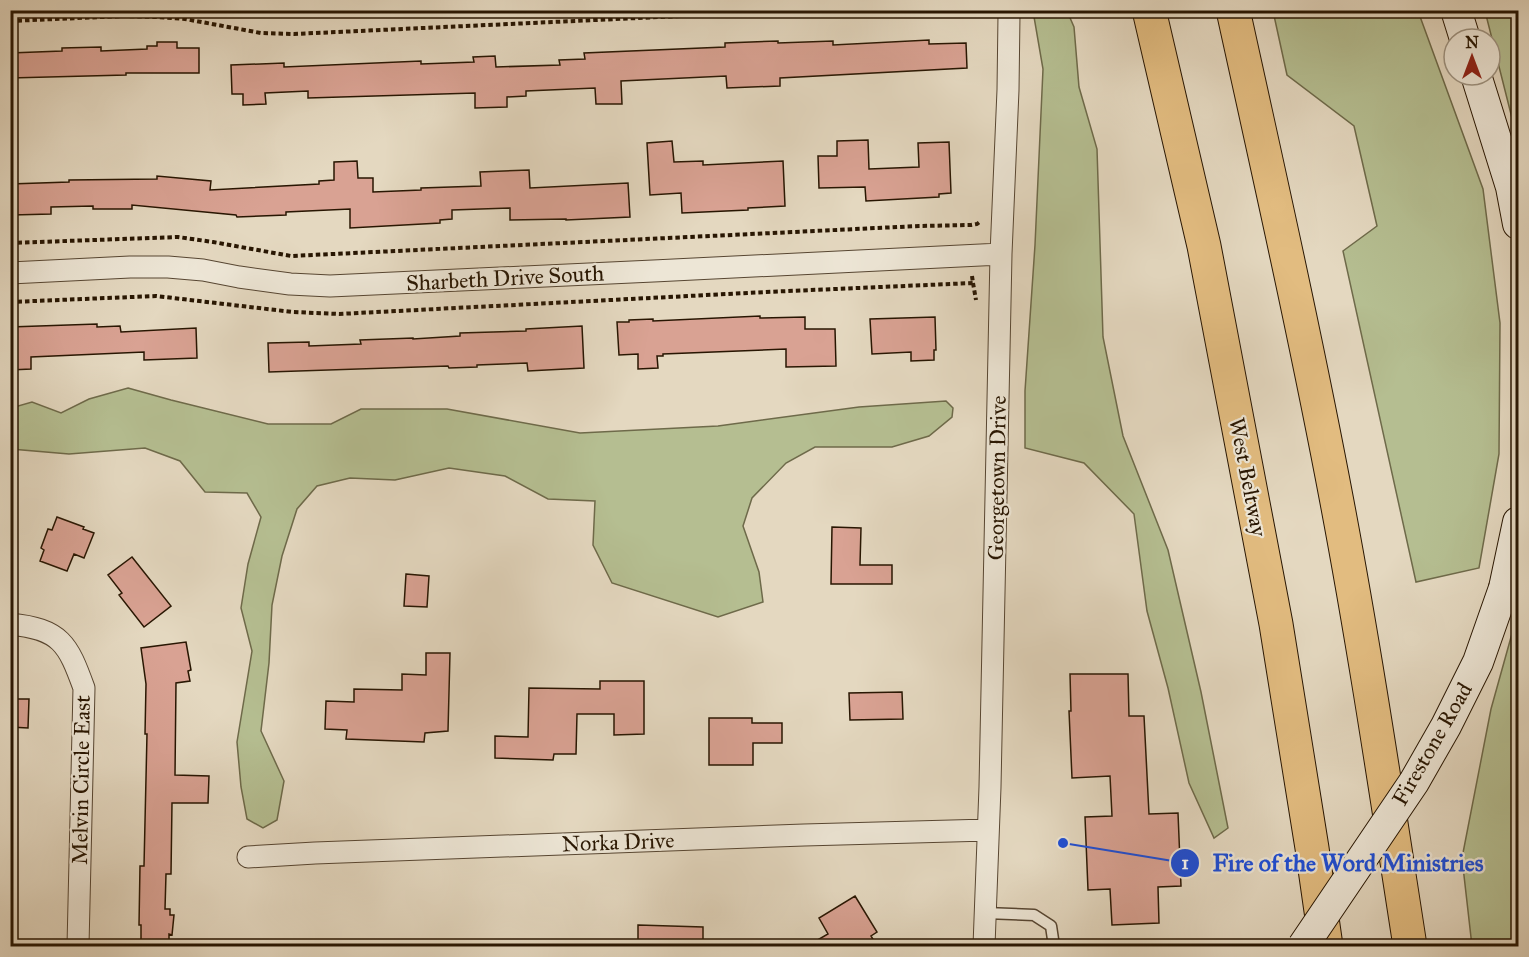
<svg xmlns="http://www.w3.org/2000/svg" width="1529" height="957" viewBox="0 0 1529 957" font-family="'IM FELL Great Primer',serif">
	<style>
		.green { fill: #b5be91; stroke: #6e6a4a; stroke-width: 1.5 }
		.building { fill: #d9a293; stroke: #281602; stroke-width: 1.5 }
		.lines { fill: none; stroke-linecap: round; stroke-linejoin: round }
		.lane-casing { stroke: #574632; stroke-width: 13 }
		.street-casing { stroke: #574632; stroke-width: 23 }
		.secondary-casing { stroke: #281602; stroke-width: 32 }
		.highway-casing { stroke: #281602; stroke-width: 35 }
		.path { stroke: #281602; stroke-width: 4; stroke-dasharray: 4.5 3; stroke-linecap: butt }
		.lane { stroke: #ede6d6; stroke-width: 10 }
		.street { stroke: #ede6d6; stroke-width: 21 }
		.secondary { stroke: #ede6d6; stroke-width: 30 }
		.highway { stroke: #e2bc80; stroke-width: 33 }
		.secondary-bridge-casing { stroke: #281602; stroke-width: 32; stroke-linecap: butt }
		.secondary-bridge { stroke: #ede6d6; stroke-width: 30 }
		.labels { text-anchor: middle; dominant-baseline: central; stroke-width: 4.5; stroke-linejoin: round; paint-order: stroke }
		.street-label { font-size: 22px; fill: #281602; stroke: #ede6d6 }
		.leader { fill: none; stroke: #1d4ed8; stroke-width: 2 }
		.callout-dot { fill: #1d4ed8; stroke: #ede6d6; stroke-width: 2 }
		.mark-label { font-size: 18px; text-anchor: middle; font-weight: bold; fill: #fff }
		.callout-label { font-size: 24px; text-anchor: middle; font-weight: bold; fill: #1d4ed8; stroke: #ede6d6; stroke-width: 4.5; stroke-linejoin: round; paint-order: stroke }
	</style>
	<rect width="100%" height="100%" fill="#e4d8c0"/>
	<filter id="stains"><feTurbulence type="fractalNoise" baseFrequency=".00333" numOctaves="4"/><feColorMatrix values="0 0 0 0 .2 0 0 0 0 .09 0 0 0 0 .02 0 0 0 .5 -.17"/></filter>
	<radialGradient id="worn" r=".72"><stop offset=".6" stop-color="#630" stop-opacity="0"/><stop offset="1" stop-color="#630" stop-opacity=".3"/></radialGradient>
	<path class="green" d="M1033,11H1067L1074,27L1079,87L1097,149L1103,337L1123,436L1168,550L1201,692L1228,828L1214,838L1189,783L1168,688L1147,611L1134,514L1084,463L1025,448V391L1035,245L1043,69Z
		M1273,11H1418L1483,189L1500,323L1499,454L1479,568L1416,582L1343,251L1377,226L1354,126L1287,75Z
		M1485,11H1518V142Z
		M128,388L171,400L268,424H331L361,409H447L580,433L718,426L859,407L946,401L953,408L952,417L929,436L892,447H815L786,463L752,498L743,526L759,572L763,602L718,617L612,583L593,545L595,501L548,499L505,476L449,468L395,480L350,478L317,486L297,509L282,556L272,605L269,663L261,731L284,781L277,820L263,828L247,819L241,787L237,742L252,651L241,608L248,564L261,517L247,493L205,492L180,461L145,448L69,454L11,449V408L32,402L61,413L89,399Z
		M1518,612V946H1472L1462,858L1491,709Z"/>
	<path class="building" d="M929,40V44L966,43L967,68L780,78V86L727,88L726,76L621,81L622,104H596L595,88L526,91V96L507,97V107L475,108V93L308,98V91L265,93L266,104L243,105V94H232L231,65L284,63V67L421,61V64L474,62L473,57L495,56L496,67L560,65L559,60L585,59L584,53L725,47V43L778,41V43L833,41V45Z
		M157,42H177V48H199V73H126V75L10,78V53L62,51V48L101,47V51L147,49V46H157Z
		M868,140L869,169L919,167L918,143L949,142L951,193L939,194V197L866,201L865,187L819,188L818,156H837V141Z
		M672,141L674,162L703,161V165L783,161L785,206L748,208V210L682,213L681,193L650,195L647,143Z
		M357,161L358,178H373V192L421,190V188L481,186L480,172L529,170L530,188L628,183L630,217L566,220V219L510,220V208L452,210V219L440,220V223L350,228V209L286,212V215L237,217L236,215L132,205V209H93V206L51,207V214L12,215L10,210V184L69,182V180L157,179V176L211,181L210,190L319,184V181L334,180V162Z
		M760,316V318L805,317V329H835L836,366L786,367V349L663,354V356H657L658,368L638,369V354L619,355L617,322H629V320L653,319V321Z
		M935,317L936,350H934V360L911,361V352L872,354L870,319Z
		M97,324V327L120,326L121,332L196,328L197,358L144,360V352L31,357V369L10,370V327Z
		M582,326L584,368L528,371L527,363L477,365V367L449,368L448,366L269,372L268,343L309,342V346L361,344L360,340L413,338V339L460,336V333L526,331V329Z
		M57,517L84,527L83,529L94,533L84,558L74,554L67,571L40,561L44,550L41,548L48,529L52,530Z
		M832,527L861,528L860,565H892V584H831Z
		M132,557L171,606L144,627L119,595L122,593L108,575Z
		M406,574L429,576L427,607L404,606Z
		M186,642L191,670L188,671L190,681L176,683L175,775L209,776L208,803H172L171,874H166L165,909H170V915H174L172,935L169,934V946H141V925H139L140,866H144L147,734H145L146,684L141,648Z
		M426,653H450L448,731L425,733L424,742L346,739L347,730L325,729L326,701L354,702V689L402,690V674L426,675Z
		M1070,674H1128L1129,716H1144L1149,814L1178,813L1181,886L1158,887L1159,923L1112,925L1110,889L1088,890L1085,817L1112,816L1110,776L1072,778L1069,711H1071Z
		M600,681H644V734L614,735V714H577L576,754H554L553,760L495,758V736L528,737L529,688L600,689Z
		M902,692L903,719L850,720L849,693Z
		M10,699H29L28,728L10,727Z
		M709,718H752V723H782V743H753V765H709Z
		M855,896L877,932L871,936L877,946H807L828,934L819,918Z
		M638,925L703,927V946H638Z"/>
	<g class="lines">
		<defs>
			<path id="lane" d="M985,913L1034,915L1051,926L1054,946"/>
			<path id="street" d="M10,273L130,267H168L203,270L239,277L290,284L330,286C554,275 777,266 1001,254
				M10,624C61,629 68,644 84,688L78,946
				M248,857L315,853L804,835L988,830
				M984,946L990,787L1001,254L1008,90L1009,15L1007,10"/>
			<path id="secondary" d="M1456,10L1465,39
				M1476,75L1511,187L1518,224
				M1504,588L1518,522"/>
			<path id="highway" d="M1149,10L1204,246L1276,624L1312,848L1326,946
				M1233,10C1269,174 1306,338 1337,502C1365,650 1387,798 1410,946"/>
		</defs>
		<use href="#lane" class="lane-casing"/>
		<use href="#street" class="street-casing"/>
		<use href="#secondary" class="secondary-casing"/>
		<use href="#highway" class="highway-casing"/>
		<path class="path" d="M10,21L125,16L156,17L185,19L261,33L294,34L811,10
			M10,243L178,237L213,242L291,256L919,226L971,225L977,224L981,221
			M973,283L976,300
			M10,302L156,296L293,312L339,314L766,292L973,283L972,276"/>
		<use href="#lane" class="lane"/>
		<use href="#street" class="street"/>
		<use href="#secondary" class="secondary"/>
		<use href="#highway" class="highway"/>
		<defs>
			<path id="secondary-bridge" d="M1303,946L1414,782L1446,726L1478,662L1504,588"/>
		</defs>
		<use href="#secondary-bridge" class="secondary-bridge-casing"/>
		<use href="#secondary-bridge" class="secondary-bridge"/>
	</g>
	<g class="labels">
		<g class="street-label">
			<text transform="translate(505 278) rotate(-3)">Sharbeth Drive South</text>
			<text transform="translate(1248 477) rotate(79)">West Beltway</text>
			<text transform="translate(997 478) rotate(-89)">Georgetown Drive</text>
			<text transform="translate(1432 744) rotate(-60)">Firestone Road</text>
			<text transform="translate(81 780) rotate(-89)">Melvin Circle East</text>
			<text transform="translate(618 842) rotate(-2)">Norka Drive</text>
		</g>
	</g>
	<path class="leader" d="M1063 843L1185 863"/>
	<g class="callout-dot">
		<circle cx="1063" cy="843" r="6"/>
		<circle cx="1185" cy="863" r="15"/>
	</g>
	<g class="mark-label">
		<text x="1185" y="869">1</text>
	</g>
	<g class="callout-label">
		<text x="1348" y="871">Fire of the Word Ministries</text>
	</g>
	<rect width="1529" height="957" fill="none" stroke="#e4d8c0" stroke-width="36"/>
	<rect x="12" y="12" width="1505" height="933" fill="none" stroke="#281602" stroke-width="3"/>
	<rect x="18" y="18" width="1493" height="921" fill="none" stroke="#281602" stroke-width="1.5"/>
	<g transform="translate(1472 57)"><circle r="28" fill="#ede6d6" stroke="#9e9381" stroke-width="1.5"/>
	<path d="M0-4.5L10 22L0 15L-10 22Z" fill="#8f2418"/>
	<text y="-9" font-size="16" font-weight="bold" text-anchor="middle" fill="#281602">N</text>
	</g>
	<rect width="100%" height="100%" filter="url(#stains)"/>
	<rect width="100%" height="100%" fill="url(#worn)"/>
</svg>
